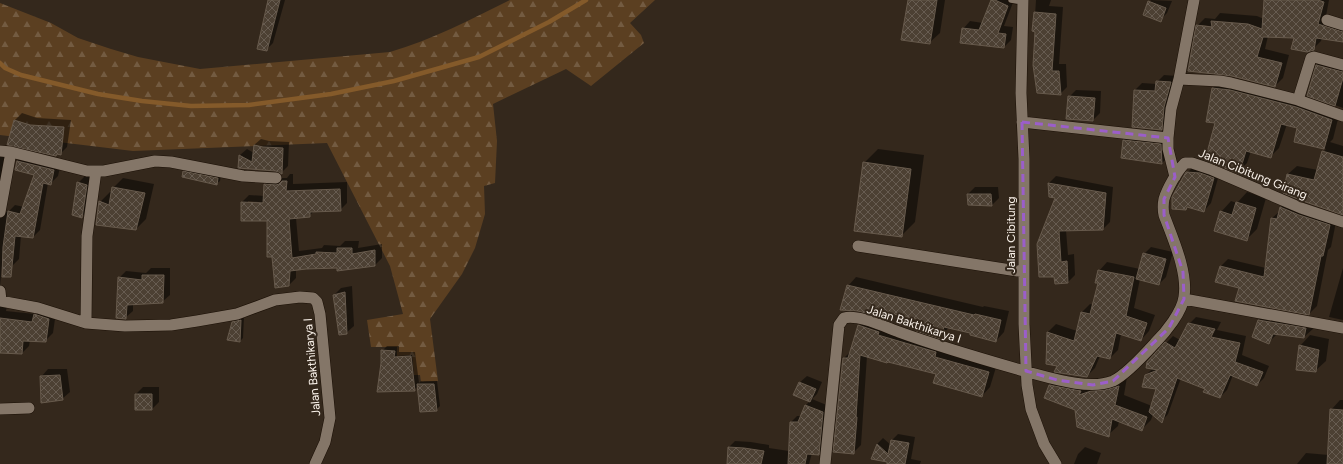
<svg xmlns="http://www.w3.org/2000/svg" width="1343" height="464" viewBox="0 0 1343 464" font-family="Figtree,sans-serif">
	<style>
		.forest { fill: url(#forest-firs) }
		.shadow { fill: #0007; fill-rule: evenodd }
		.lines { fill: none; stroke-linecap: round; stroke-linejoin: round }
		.stream { stroke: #845a2a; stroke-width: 4.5 }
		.building { fill: url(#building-cross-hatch); stroke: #675a4c }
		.lane-casing { stroke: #1b1006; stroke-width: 7 }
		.street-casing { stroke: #1b1006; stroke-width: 12 }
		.lane { stroke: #847668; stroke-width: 5.5 }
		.street { stroke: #847668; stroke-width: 11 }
		.marked { fill: none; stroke: #9b5eca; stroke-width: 3; stroke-dasharray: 8 5; stroke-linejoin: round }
		.labels { text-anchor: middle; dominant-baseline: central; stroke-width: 4; stroke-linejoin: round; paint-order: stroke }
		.street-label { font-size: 12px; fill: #fbf3eb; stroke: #34281c }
	</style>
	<defs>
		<pattern id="forest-firs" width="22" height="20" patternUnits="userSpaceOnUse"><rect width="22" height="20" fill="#5b3f21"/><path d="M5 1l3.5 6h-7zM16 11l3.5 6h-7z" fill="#735b41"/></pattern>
		<pattern id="building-cross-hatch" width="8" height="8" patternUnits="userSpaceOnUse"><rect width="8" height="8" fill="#4c4033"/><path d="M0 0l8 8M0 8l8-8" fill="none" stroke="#675c51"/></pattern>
	</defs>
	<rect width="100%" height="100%" fill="#34281c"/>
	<path class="forest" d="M510,0H655L630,23L641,35L644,43L591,86L566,69L493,104L497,141L495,183L484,186L485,214L475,248L462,274L430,319L438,381L421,382L420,375H414L412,355L397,356V347H371L367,320L403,314L390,266L327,143L133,151L0,135V3L51,23L78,38L111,49L138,57L200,69L390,52C432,40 471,19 510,0Z"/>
	<path class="shadow" d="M269,0H285L273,43L266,50Z
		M909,0H945L940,33L929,43Z
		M992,0H1014L1004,26L1013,27L1011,40L1004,47L963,29L970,21L983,23Z
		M1036,0H1051L1049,6L1063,7L1059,64H1066L1067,87L1060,94L1036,31L1034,30Z
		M1151,0L1172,1L1167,13L1160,20L1149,2Z
		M1265,0H1329L1326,16L1343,21V41L1322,38L1321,41L1313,49L1295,37L1268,36L1265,49L1289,55L1283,78L1275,86L1197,26L1205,18L1215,19L1220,13L1257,16L1264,19ZM1202,25L1217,27H1202Z
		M1325,57L1343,62V108L1308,95L1317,65Z
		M1164,75L1177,76L1169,122L1161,129L1135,90L1142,83L1157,84V82Z
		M1222,79L1340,111L1333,139L1330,142L1343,146V213L1288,174L1297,166L1318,170L1323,152L1326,149L1295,141L1298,127L1287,124L1279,148L1270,157L1251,151L1247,163L1238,172L1216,123L1213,88Z
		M1076,90L1101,91L1100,113L1093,120L1069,97Z
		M22,113L37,118L71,120L67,147L60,154L58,153L56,155L9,144L15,120Z
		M1131,133L1168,137L1169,156L1162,163L1122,157L1124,141Z
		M261,139L269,141L289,142L288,166L281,173L277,170L239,167L240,155L247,149L254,153V145Z
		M0,146L9,151L0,203Z
		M878,149L924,155L915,222L901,236L864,163Z
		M25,154L61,163L58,176L51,183H48L40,230L33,237L21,236L19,259L12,266H2L0,286V203V207L6,212L9,211L15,205L24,207L36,174L16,169L17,161Z
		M1194,166L1220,171L1211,203L1204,211L1188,206L1185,209L1187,173Z
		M187,169L221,175L220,181L216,184L184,172Z
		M290,174H293V184L347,182V203L340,210L314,211L309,216L296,218L299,251L322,248L324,245L340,246L345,241H359L358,248L382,244V258L375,265L296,269V278L289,285L268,220L242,202L249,195L265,196V185L272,178H287ZM248,201L268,203V205L248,203Z
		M85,176L94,178L89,209L82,216L78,183Z
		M1056,176L1113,187L1110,222L1103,229L1066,230L1068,255L1074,254L1075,275L1068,282L1056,283V197L1049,183Z
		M123,178L154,184L146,219L136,229L100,202L110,192H112L113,188Z
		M975,187H998L999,198L992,205L968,194Z
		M1247,192L1266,198L1257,229L1246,240L1221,212L1231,201L1237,203Z
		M1289,199L1337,217L1331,247L1328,250L1317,306L1309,314L1240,287L1220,267L1228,259L1266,268L1272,218L1280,211L1281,207Z
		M1151,247L1173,252L1166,277L1159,284L1140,279L1134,308L1155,315L1149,331L1141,340L1121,334L1118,350L1110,358L1100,356L1095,368L1087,376L1058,365L1047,363L1048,332L1056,324L1077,331L1082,312L1090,304L1093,305L1099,283V271L1107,262L1140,269L1144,254Z
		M151,268H170V295L162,302L133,304V311L125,318L119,278L126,271L146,273Z
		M1343,268V320L1329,317Z
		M856,277L983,307L984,306L1009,311L1004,332L996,341L971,332L949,327L940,338L921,319L889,311L883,317L848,286Z
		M352,286L354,326L346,333L334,295L341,288Z
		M0,297L8,301L6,311L35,314L42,308L56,312L53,333L45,341L30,340L29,346L22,353L0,352Z
		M1269,310L1314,328L1304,337L1277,334L1268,343L1259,320Z
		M244,317L243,338L240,341L233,323L236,319Z
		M1196,317L1221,322L1217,330L1246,336L1242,355L1269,366L1264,378L1257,385L1233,375L1227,390L1220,397L1206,388L1181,378L1168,414L1162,421L1153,414L1151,420L1141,430L1119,421L1118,426L1108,435L1076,409L1050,386L1060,376L1090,381L1127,377L1124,395L1152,406L1158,388L1146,375L1153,368L1166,343L1173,336L1180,340L1189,324Z
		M867,318L997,364L990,387L982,396L937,374L867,356L861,445L853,453L844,358L851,351L859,326Z
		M1310,335L1329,339L1326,361L1315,371L1300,346Z
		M387,346H399V352H415L419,383L421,381H437L440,406L436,410L418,386L414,390L382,363V351Z
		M48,369H67L70,392L62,399L41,377Z
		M807,376L822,382L817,394L812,399L829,406L825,448L818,454L812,453L809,464H728L729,447L735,441L751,442L769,445V448L789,451L791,422L797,416H801L806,405L810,401L799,383Z
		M143,387H159V402L152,409L136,394Z
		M1340,400H1343V464H1297L1306,453L1329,455L1331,410Z
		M898,434L915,437L911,459L921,461L920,464H888V461L877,444L883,438L891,445L892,440Z
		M1085,447L1101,453L1097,464H1074L1078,454Z"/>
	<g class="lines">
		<path class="stream" d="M0,63L5,68L21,75L98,94L142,101L191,106L249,105L331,94L394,81L479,57L549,22L586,0"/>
	</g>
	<path class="building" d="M268,0H280L267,51L257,49Z
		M908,0H937L930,44L901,40Z
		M991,0H995L1008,6L998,33L1006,34L1004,48L960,43L962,28L979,30Z
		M1264,0H1318L1324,2L1318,24L1343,32V42L1316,38L1314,50L1307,52L1291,49L1294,38L1263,37L1257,57L1282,63L1275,87L1232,76L1188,71L1196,25L1212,27L1211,21L1248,24L1262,29Z
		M1148,1L1166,8L1161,22L1143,15Z
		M1034,12L1056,14L1052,71H1059L1061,95L1037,93L1033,65L1035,32L1032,31Z
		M1316,65L1343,72V78L1335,106L1307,96Z
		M1156,81L1171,82L1164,107L1162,130L1132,127L1134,90L1155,91Z
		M1212,88L1230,90L1296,107L1332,120L1324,149L1294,142L1297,128L1281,124L1271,158L1246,151L1239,174L1205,160L1215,123L1206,122Z
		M1068,96L1095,98L1093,121L1066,119Z
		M14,120L30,125L64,127L61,155L57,154L56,156L7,145Z
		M1123,140L1161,144L1162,164L1121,158Z
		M254,145L263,147L283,148L282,174L276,171L238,168L239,155L252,162Z
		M1322,151L1343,157V215L1303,201L1283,193L1287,174L1314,180Z
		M17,161L54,170L51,185L43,183L33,238L15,236L11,277H2L3,247L8,211L20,214L34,175L15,170Z
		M863,162L911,169L902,237L854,231Z
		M183,171L218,178L217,185L182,177Z
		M1186,172L1200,173L1214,178L1204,212L1187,207L1186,210L1172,209V197Z
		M282,181H287L286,191L340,189L341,211L310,212V217L289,219L292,258L316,254V252L337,253V248H352V254L375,250V266L337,271V268L306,269L290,271L289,286L275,288L272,257H267V221H241V202L263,203L264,184L276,185L279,184Z
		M77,182L87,185L82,218L72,215Z
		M1048,183L1106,193L1103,230L1059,231L1061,262L1067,261L1068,283L1055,284L1054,277H1039L1037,244L1055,198L1049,197Z
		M112,187L145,193L136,230L96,225L99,201L109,205Z
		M967,194H991L992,206L968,205Z
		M1236,202L1256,208L1247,241L1214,231L1220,211L1232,215Z
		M1280,207L1299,215L1330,225L1323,256H1321L1309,315L1235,301L1239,288L1215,282L1220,266L1264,277L1271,218L1277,219Z
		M1143,253L1166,259L1159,285L1136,279Z
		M1098,270L1134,277L1126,316L1147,323L1141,341L1116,333L1110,359L1097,356L1087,377L1054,372L1057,366L1046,364L1047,332L1074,341L1081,312L1090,314L1098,283H1095Z
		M142,275H164L163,303L127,305L126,319L116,318L118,277L142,280Z
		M847,285L974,315L975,314L1001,320L996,342L970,335V333L944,327L940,339L916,331L920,320L885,312L883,318L858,311L840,310Z
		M345,292L347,334L339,335L333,295Z
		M34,314L49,319L46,342L23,341L22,354L0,353V318L32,322Z
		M241,320L240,342L227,340L232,322Z
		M1258,320L1306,328L1304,338L1273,334L1269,344L1252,337Z
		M1188,323L1215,329L1211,337L1240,343L1235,362L1263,372L1257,386L1230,375L1220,398L1203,392L1205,389L1177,378L1162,423L1149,412L1156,389L1142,387L1145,375L1158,370L1146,368L1147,362L1165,342L1175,348Z
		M858,325L879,332L878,335L936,352L935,357L989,372L982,397L933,383L936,374L888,362L887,363L860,355L856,417H857L854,454L833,452L843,358H848Z
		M1299,345L1319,350L1316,372L1296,370Z
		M381,350L395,351L394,357L411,356L415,391L377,392L381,363Z
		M60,375L63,400L41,403L40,376Z
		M799,382L816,389L810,402L793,395Z
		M417,384H434L437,411L420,412Z
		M1049,385L1081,391L1079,395L1091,391L1105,390L1119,386L1115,405L1147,417L1142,431L1112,419L1109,437L1077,427L1075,410L1044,398Z
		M135,394H152V410H135Z
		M805,405L823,412L819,455L807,454L805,464H788L790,422H798Z
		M1330,409L1343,410V464H1327Z
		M891,440L909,443L905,464H887V462L871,459L877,444L888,454Z
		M728,447L744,448L764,451L761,464H727Z"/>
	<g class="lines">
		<defs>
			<path id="lane" d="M1011,0L1023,2"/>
			<path id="street" d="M1023,0L1021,93L1024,159V324L1027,385L1031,409L1044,444L1056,464
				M1327,20L1343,25
				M1179,79L1220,81L1231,83L1298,100L1343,116
				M1298,100L1311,58L1314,57L1343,65
				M1022,122L1168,138
				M0,151L11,152L0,212
				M11,152L87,171H104L155,161L171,162L243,176L276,178
				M1175,177L1168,149V138L1171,109L1179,79L1194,0
				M858,246L1024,272
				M0,291L1,301
				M1184,299L1343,328
				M0,301L38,308L86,323L125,326L171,325L197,321L237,314L275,300L300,297L313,298L317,302L320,314L330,418L325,442L315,464
				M86,323L87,236L96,171
				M0,409L29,408
				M825,464L839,325L844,318C858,314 885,327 899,332C940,347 982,359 1024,371C1048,377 1088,391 1113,381C1126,375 1145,354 1155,343C1166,332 1182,312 1184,297C1188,272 1173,239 1164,215C1163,210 1163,204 1164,199C1167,189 1177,171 1185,163H1192L1210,169L1301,208L1343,222"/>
		</defs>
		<use href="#lane" class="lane-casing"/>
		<use href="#street" class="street-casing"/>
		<use href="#lane" class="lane"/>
		<use href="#street" class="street"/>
	</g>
	<path class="marked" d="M1022,122L1168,138L1175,177L1164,199V215L1183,272L1184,299L1169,328L1113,381L1093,385L1057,380L1026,371Z"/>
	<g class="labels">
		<g class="street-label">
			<text transform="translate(1253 174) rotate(22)">Jalan Cibitung Girang</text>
			<text transform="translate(1011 235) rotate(-90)">Jalan Cibitung</text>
			<text transform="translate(914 324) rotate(18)">Jalan Bakthikarya I</text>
			<text transform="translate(312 367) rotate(-95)">Jalan Bakthikarya I</text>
		</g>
	</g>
</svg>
